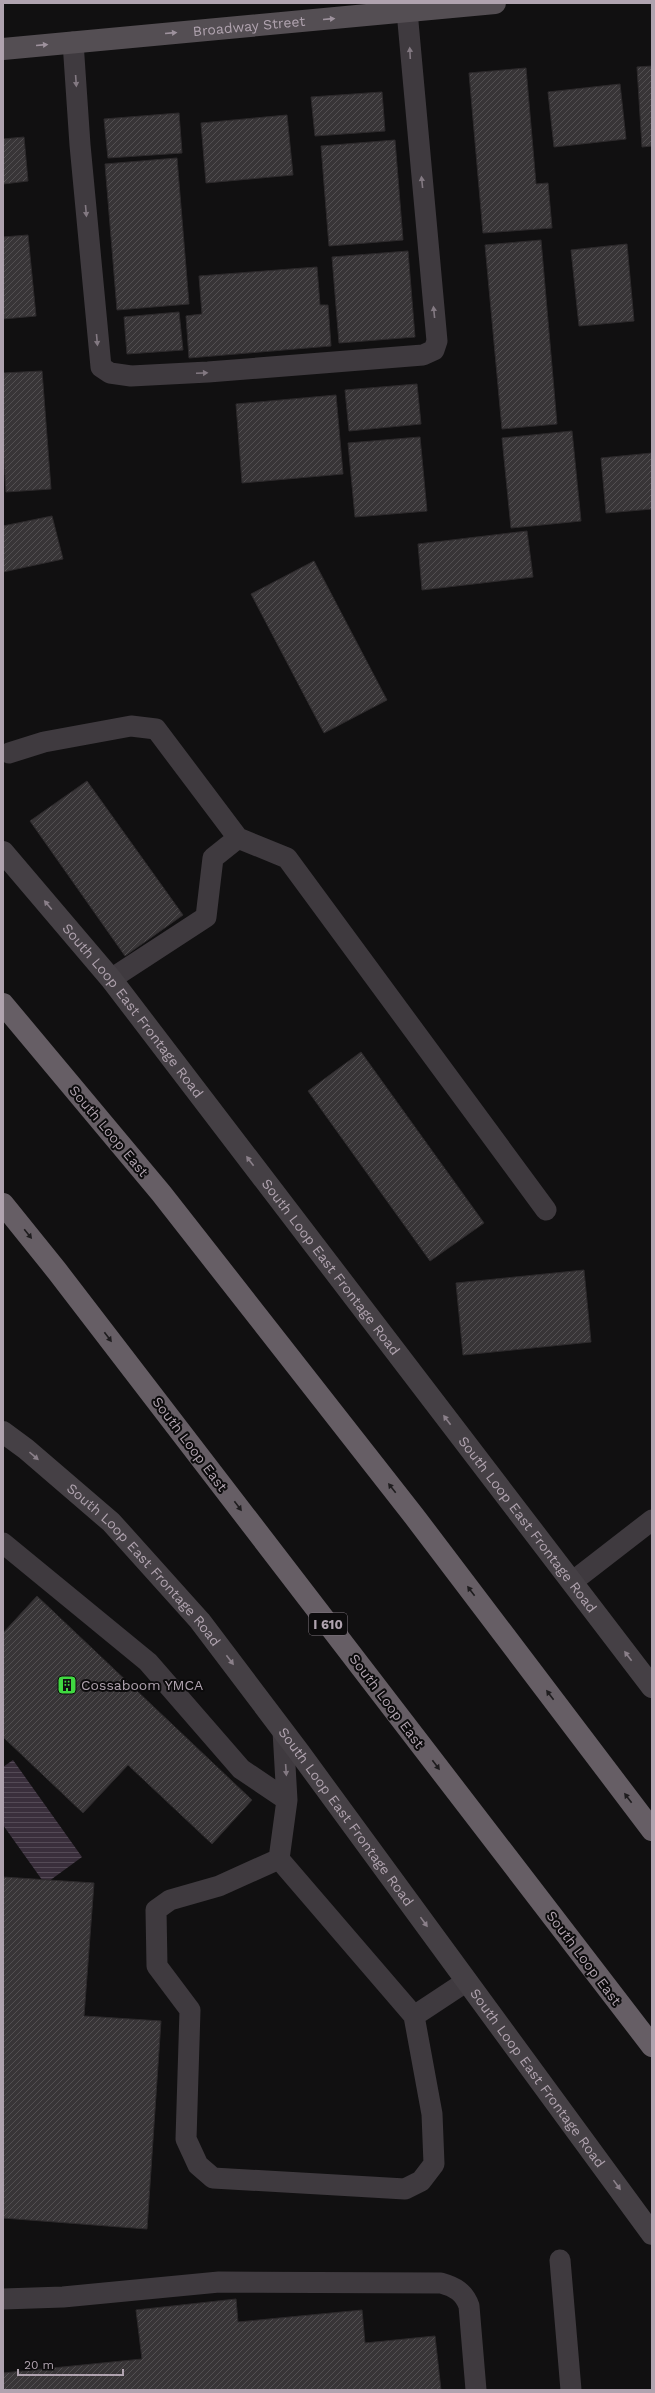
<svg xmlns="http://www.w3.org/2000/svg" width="655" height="2393" viewBox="0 0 655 2393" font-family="'Work Sans',sans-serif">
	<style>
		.water { fill: url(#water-rules) }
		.building { fill: url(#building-hatch); stroke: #2d2a2c }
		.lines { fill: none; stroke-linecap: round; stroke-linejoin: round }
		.service { stroke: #3f3a3f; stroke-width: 21 }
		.secondary { stroke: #454045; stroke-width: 22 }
		.primary { stroke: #544e53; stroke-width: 22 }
		.motorway { stroke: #665e65; stroke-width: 22 }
		.oneway { fill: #9e929d }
		.oneway2 { fill: #837982 }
		.oneway3 { fill: #8b808a }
		.oneway4 { fill: #1e1c1e }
		.labels { text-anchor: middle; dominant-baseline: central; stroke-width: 4; stroke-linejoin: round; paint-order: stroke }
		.shield { fill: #0c0b0c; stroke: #7f757e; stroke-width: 1 }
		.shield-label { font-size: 13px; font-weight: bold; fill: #b0a3af }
		.street-label { font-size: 14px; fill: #b0a3af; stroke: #0c0b0c }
		.poi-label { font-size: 14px; fill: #b0a3af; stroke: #0c0b0c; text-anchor: start }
	</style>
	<defs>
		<pattern id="water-rules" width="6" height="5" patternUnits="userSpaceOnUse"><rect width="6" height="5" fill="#3a2f3c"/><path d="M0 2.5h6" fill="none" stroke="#544a56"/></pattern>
		<pattern id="building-hatch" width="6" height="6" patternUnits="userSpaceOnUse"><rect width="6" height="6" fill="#383537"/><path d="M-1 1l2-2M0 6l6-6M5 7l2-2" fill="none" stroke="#524f51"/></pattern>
	</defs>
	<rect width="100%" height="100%" fill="#111011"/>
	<path class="water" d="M13,1760L82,1857L45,1884L3,1825V1767Z"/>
	<path class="building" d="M652,66V146L642,147L637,67Z
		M526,68L536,184L548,183L552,228L483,233L469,73Z
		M620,84L626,139L554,147L548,92Z
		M382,92L385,131L315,136L311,97Z
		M179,113L182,153L108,158L104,119Z
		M287,115L293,175L206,183L201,123Z
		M24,137L28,181L3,184V139Z
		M395,140L403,240L329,246L321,146Z
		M177,158L189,304L117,310L105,164Z
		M28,235L36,316L3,319V237Z
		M541,240L557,424L502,429L485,245Z
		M627,244L634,321L579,326L571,250Z
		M408,251L415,337L339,343L332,257Z
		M317,267L320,305H328L331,346L189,358L186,316L202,314L199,276Z
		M179,312L183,350L127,354L124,317Z
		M42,371L51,489L6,492L3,448V373Z
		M417,384L421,424L349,431L345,390Z
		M336,395L343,474L242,483L236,404Z
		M572,431L581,521L511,528L502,438Z
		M420,437L427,511L355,517L348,443Z
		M652,453V509L606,513L601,458Z
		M52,516L63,559L3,572V526Z
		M527,531L533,577L422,590L418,544Z
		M314,561L387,700L324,733L251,594Z
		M87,781L183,915L125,956L30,821Z
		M361,1052L484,1223L430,1261L308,1091Z
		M584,1270L591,1342L463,1355L456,1283Z
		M37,1596L252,1800L212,1844L128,1765L83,1813L3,1737V1633Z
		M3,1877L94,1883L84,2016L161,2021L147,2229L3,2218Z
		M236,2299L238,2322L362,2310L365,2343L435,2336L441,2390H3V2373L142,2359L136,2310Z"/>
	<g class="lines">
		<path class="service" d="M73,42L80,145L101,367L110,373L131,376L208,372L423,355L434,350L437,341L407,11
			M9,753L44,742L131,726L156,729L238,838L287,858L546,1210
			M111,979L206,917L213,858L238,838
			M3,1543L148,1662L241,1769L287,1800
			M572,1582L652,1520
			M283,1731L287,1800L279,1859L414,2016L467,1981
			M279,1859L219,1886L170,1900L156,1910L157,1966L190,2010L186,2139L198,2165L213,2178L405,2189L421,2181L434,2164L432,2114L414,2016
			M560,2260L571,2390
			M3,2299L63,2297L219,2282L441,2283C455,2287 464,2292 469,2306L476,2390"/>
		<g class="secondary">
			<path id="s1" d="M3,852L111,979L652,1687"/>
			<path id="s2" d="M3,1432L26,1449L111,1522L200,1621L299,1752L652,2234"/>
		</g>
		<path class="primary" id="s3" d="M3,49L495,3"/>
		<path class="motorway" d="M3,1004L161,1193L414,1516L652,1830
			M3,1204L57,1271L652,2046"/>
	</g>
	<defs><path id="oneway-solid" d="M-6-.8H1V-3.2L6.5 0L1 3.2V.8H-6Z"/></defs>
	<g class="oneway">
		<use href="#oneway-solid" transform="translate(329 19) rotate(-5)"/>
		<use href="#oneway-solid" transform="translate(171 33) rotate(-5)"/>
		<use href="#oneway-solid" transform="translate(42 45) rotate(-5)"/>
	</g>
	<g class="oneway2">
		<use href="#oneway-solid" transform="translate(410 53) rotate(-93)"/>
		<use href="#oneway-solid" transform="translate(76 81) rotate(86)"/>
		<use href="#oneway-solid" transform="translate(422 182) rotate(-96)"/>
		<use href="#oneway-solid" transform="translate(86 211) rotate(85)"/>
		<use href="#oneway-solid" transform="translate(434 312) rotate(-96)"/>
		<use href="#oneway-solid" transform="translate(97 340) rotate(85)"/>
		<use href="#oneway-solid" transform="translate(202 373) rotate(-3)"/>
		<use href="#oneway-solid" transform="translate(286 1770) rotate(86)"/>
	</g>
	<g class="oneway3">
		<use href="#oneway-solid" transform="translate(48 905) rotate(-130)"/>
		<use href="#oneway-solid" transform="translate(250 1161) rotate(-127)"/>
		<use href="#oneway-solid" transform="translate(447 1420) rotate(-127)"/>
		<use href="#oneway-solid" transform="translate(34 1456) rotate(41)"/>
		<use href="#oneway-solid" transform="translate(628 1656) rotate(-127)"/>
		<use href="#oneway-solid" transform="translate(230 1660) rotate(53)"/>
		<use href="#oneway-solid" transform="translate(424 1922) rotate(54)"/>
		<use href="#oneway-solid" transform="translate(617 2185) rotate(54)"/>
	</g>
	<g class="oneway4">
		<use href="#oneway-solid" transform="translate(28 1234) rotate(51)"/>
		<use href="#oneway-solid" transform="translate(108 1337) rotate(53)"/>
		<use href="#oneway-solid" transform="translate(392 1488) rotate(-128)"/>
		<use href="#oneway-solid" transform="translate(238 1506) rotate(53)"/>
		<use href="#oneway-solid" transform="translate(471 1591) rotate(-127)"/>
		<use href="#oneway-solid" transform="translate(550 1695) rotate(-127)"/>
		<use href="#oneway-solid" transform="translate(436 1765) rotate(53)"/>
		<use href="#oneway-solid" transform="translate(628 1798) rotate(-127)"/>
	</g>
	<defs>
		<symbol id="building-square" viewBox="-11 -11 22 22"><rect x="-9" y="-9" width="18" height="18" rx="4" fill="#40d941" stroke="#0c0b0c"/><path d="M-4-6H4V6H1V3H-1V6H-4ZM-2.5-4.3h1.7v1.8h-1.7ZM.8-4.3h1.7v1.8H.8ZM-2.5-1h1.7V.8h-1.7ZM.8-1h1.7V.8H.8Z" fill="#111"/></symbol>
	</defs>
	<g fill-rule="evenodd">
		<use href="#building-square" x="56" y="1674" width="22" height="22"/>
	</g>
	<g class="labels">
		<rect class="shield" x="309" y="1613" width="38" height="22" rx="3"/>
		<g class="shield-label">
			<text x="328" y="1624">I 610</text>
		</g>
		<g class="street-label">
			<text stroke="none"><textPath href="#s3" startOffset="247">Broadway Street</textPath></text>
			<text stroke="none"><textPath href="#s1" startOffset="205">South Loop East Frontage Road</textPath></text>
			<text transform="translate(109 1131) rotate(50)">South Loop East</text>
			<text stroke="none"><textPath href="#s1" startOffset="529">South Loop East Frontage Road</textPath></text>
			<text transform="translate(190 1444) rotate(53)">South Loop East</text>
			<text stroke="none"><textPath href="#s1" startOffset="853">South Loop East Frontage Road</textPath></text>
			<text stroke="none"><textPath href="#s2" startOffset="194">South Loop East Frontage Road</textPath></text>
			<text transform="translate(387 1701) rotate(53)">South Loop East</text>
			<text stroke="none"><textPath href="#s2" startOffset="518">South Loop East Frontage Road</textPath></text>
			<text transform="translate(584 1958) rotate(53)">South Loop East</text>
			<text stroke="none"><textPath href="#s2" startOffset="842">South Loop East Frontage Road</textPath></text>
		</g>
		<g class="poi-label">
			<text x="81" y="1685">Cossaboom YMCA</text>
		</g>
	</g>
	<rect width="655" height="2393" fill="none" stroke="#b0a3af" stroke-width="8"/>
	<path d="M18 2369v6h105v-6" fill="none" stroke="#b0a3af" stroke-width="2"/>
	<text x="24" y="2369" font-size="12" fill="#b0a3af" stroke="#0c0b0c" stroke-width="3" paint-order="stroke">20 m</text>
</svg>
